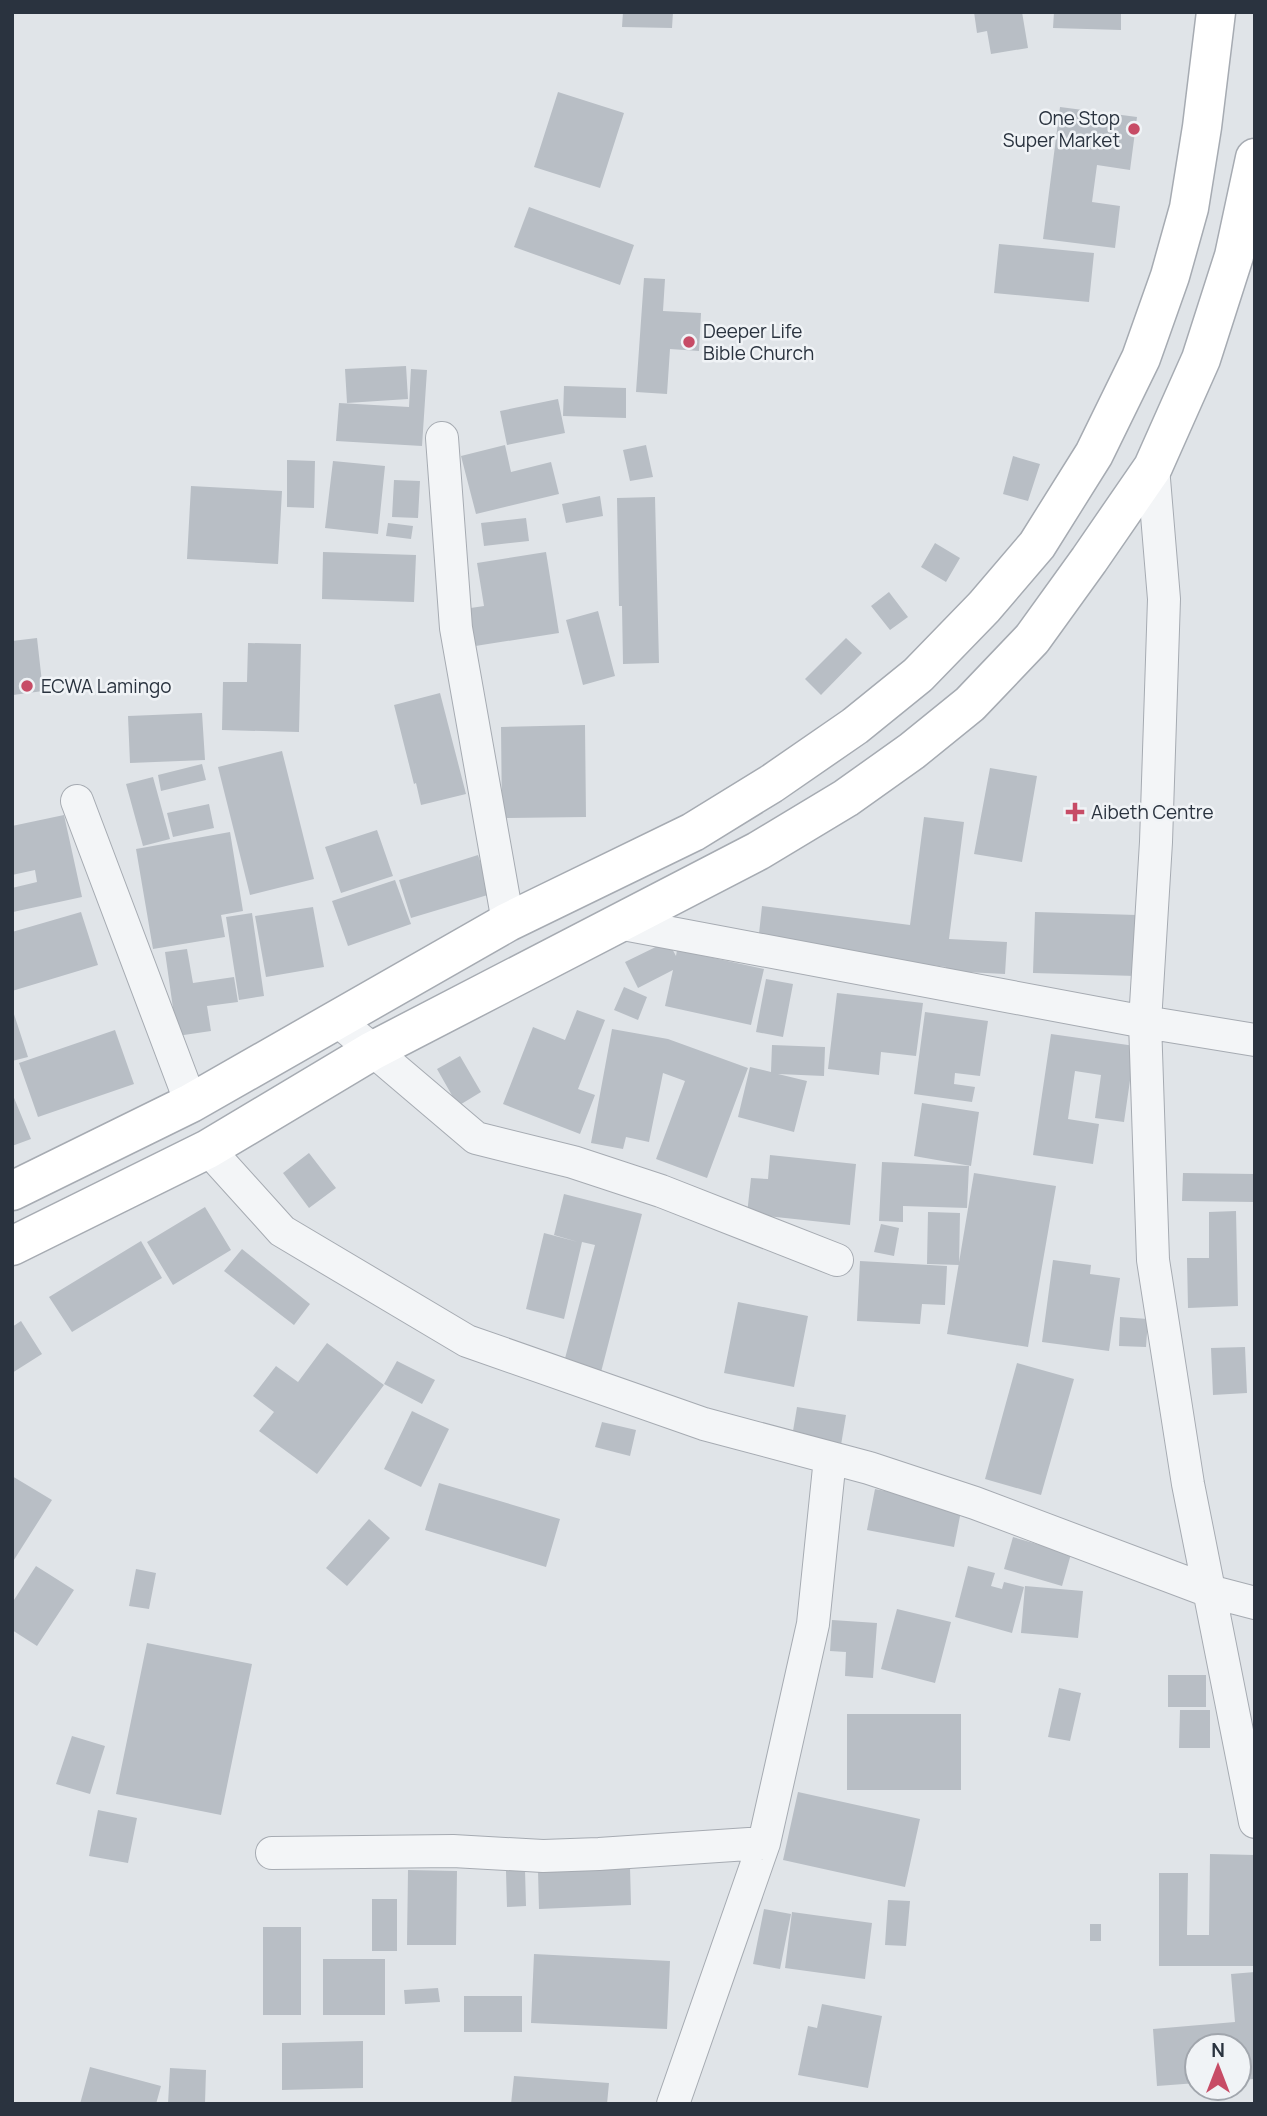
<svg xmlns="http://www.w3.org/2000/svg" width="1267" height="2116" viewBox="0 0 1267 2116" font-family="Manrope,sans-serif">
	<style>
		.building { fill: #b8bec5 }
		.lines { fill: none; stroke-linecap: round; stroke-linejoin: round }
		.street-casing { stroke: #a6abb2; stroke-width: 34 }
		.secondary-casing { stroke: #a6abb2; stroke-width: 41 }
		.street { stroke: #f3f5f7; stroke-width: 32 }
		.secondary { stroke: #fff; stroke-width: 38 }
		.poi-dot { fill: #c74c66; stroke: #f0f3f6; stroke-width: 2.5 }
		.labels { text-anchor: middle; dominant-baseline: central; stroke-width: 5; stroke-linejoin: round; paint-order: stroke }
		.poi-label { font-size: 19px; fill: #2a333f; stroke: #f0f3f6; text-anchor: start }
	</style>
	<rect width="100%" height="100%" fill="#e0e4e8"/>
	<path class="building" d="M623,12H673L672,28L622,27Z
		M974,12H1022L1028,48L991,54L987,31L977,33Z
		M1054,12H1121V30L1053,28Z
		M558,92L624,113L600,188L534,167Z
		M1060,107L1137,117L1130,170L1097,165L1092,202L1120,206L1115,248L1043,239Z
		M529,207L634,245L620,285L514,247Z
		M999,244L1094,253L1089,302L994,293Z
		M644,278L665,279L663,311L701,313L699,351L670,349L667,394L636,392Z
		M406,366L408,399L347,403L345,369Z
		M411,369L427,370L422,446L336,441L339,403L409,407Z
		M564,386L626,388V418L563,416Z
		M558,399L565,433L507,445L500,411Z
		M505,445L511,472L551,462L559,494L476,514L461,456Z
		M646,445L653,477L630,481L623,450Z
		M1013,456L1040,464L1028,501L1003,494Z
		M287,460L315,461L314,508L287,507Z
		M333,461L385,466L378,534L325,528Z
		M394,480L420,481L418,518L392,517Z
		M191,486L282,491L278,564L187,559Z
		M600,496L603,516L566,523L562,504Z
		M655,497L659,663L623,664L622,606H619L617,498Z
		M526,518L529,541L484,546L481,523Z
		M388,523L413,526L411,539L386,536Z
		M935,543L960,558L946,582L921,567Z
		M323,552L416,555L414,602L322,599Z
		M546,552L559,633L469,647L464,609L484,606L477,563Z
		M889,592L908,617L890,630L871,606Z
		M598,611L615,676L583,685L566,620Z
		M37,638L43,691L13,695L12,641Z
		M846,638L862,653L821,695L805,679Z
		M248,643L301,644L299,732L222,730L223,682H247Z
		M440,693L466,794L421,805L416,783L414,784L394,705Z
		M202,713L205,760L130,763L128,716Z
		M585,725L586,817L502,818L501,727Z
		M282,751L314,879L250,895L218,767Z
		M202,764L206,780L161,791L158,775Z
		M990,768L1037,776L1022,862L974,854Z
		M153,777L170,839L143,846L126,784Z
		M209,804L214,828L173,837L167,813Z
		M64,815L82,897L13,912L12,888L37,882L35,870L12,875V826Z
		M924,817L964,822L949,939L1007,942L1005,974L946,971V967L758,943L762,906L910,925Z
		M377,830L393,876L341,893L325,847Z
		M230,832L243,911L221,915L225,937L153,949L136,849Z
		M478,855L491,894L411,918L399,880Z
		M395,880L411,924L348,946L332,901Z
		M313,907L324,967L266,977L255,916Z
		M81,912L98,965L12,991V932Z
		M1035,912L1137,915L1136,976L1033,973Z
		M252,913L264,996L239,1000L226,917Z
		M668,941L676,956L677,950L764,969L751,1025L665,1006L673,970L638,988L625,962Z
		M187,949L193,983L234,977L238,1002L207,1006L211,1031L177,1036L165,952Z
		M766,979L793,984L783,1037L756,1032Z
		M624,987L647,997L638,1020L614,1010Z
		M837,993L923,1003L916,1056L881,1052L879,1075L828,1069Z
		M12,1008L28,1057L12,1061Z
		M577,1010L605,1020L578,1089L595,1095L580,1134L503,1104L533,1027L565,1040Z
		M925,1012L988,1021L980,1076L955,1073L954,1084L975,1087L972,1102L914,1094Z
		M612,1029L668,1039L748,1068L707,1178L656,1159L685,1081L663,1073L649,1142L626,1137L623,1149L591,1143Z
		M115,1030L134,1084L38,1117L19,1063Z
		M1051,1034L1135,1046L1124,1122L1095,1118L1101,1075L1075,1071L1068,1119L1099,1124L1093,1164L1033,1155Z
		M772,1045L825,1047L824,1076L778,1074L807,1081L794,1132L738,1117L750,1067L771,1072Z
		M460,1056L481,1092L458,1106L437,1069Z
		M12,1093L31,1139L12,1146Z
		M922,1103L979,1112L971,1166L914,1156Z
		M309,1153L336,1188L309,1208L283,1173Z
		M770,1155L856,1164L850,1225L747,1214L751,1178L768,1179Z
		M882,1162L969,1166L967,1208L903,1206V1222L879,1221Z
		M974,1173L1056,1186L1028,1347L947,1334Z
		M1183,1173L1255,1174V1202L1182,1201Z
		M564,1194L642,1214L600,1376L563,1366L595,1245L582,1242L564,1319L526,1309L544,1233L578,1242L554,1235Z
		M205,1207L231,1250L173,1285L147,1242Z
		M1236,1211L1238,1306L1188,1308L1187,1258H1209V1212Z
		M928,1212L960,1213L959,1265L927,1264Z
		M881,1224L899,1228L894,1256L874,1252Z
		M141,1241L162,1278L72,1332L49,1297Z
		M242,1249L310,1304L294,1325L224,1271Z
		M1053,1260L1091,1265L1090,1274L1120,1278L1109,1351L1042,1342Z
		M860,1261L947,1266L945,1305L922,1304L920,1324L857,1321Z
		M738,1302L808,1316L794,1387L724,1373Z
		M1120,1317L1148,1319L1146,1347L1119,1346Z
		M21,1321L42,1354L12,1373V1327Z
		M327,1343L384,1385L317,1474L259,1431L274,1412L253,1396L276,1366L298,1382Z
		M1245,1347L1247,1393L1213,1395L1211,1348Z
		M397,1361L435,1380L422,1404L384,1384Z
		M1017,1363L1074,1379L1041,1495L985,1479Z
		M797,1407L846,1415L841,1445L792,1437Z
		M412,1411L449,1429L421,1487L384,1469Z
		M602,1422L636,1430L630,1456L595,1447Z
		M12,1476L52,1500L12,1563Z
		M439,1483L560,1519L546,1567L425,1530Z
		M875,1489L962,1506L954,1547L867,1530Z
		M369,1519L390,1538L347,1586L326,1568Z
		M1013,1537L1071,1554L1062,1586L1004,1569Z
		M36,1566L74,1590L37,1646L12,1630V1603Z
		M968,1566L995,1573L991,1586L1002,1589L1004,1582L1024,1587L1012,1633L955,1617Z
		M136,1569L156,1573L149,1609L129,1606Z
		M1025,1586L1083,1591L1078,1638L1021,1633Z
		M897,1609L951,1622L935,1683L881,1669Z
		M832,1620L877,1623L873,1678L845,1676L846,1652L830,1651Z
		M147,1643L252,1664L221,1815L116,1794Z
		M1168,1675H1206V1707H1168Z
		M1059,1688L1081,1693L1070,1741L1048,1737Z
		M1180,1710H1210V1748H1179Z
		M847,1714H961V1790H847Z
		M72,1736L105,1746L90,1794L56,1784Z
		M798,1792L920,1819L905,1887L783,1860Z
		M98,1810L137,1818L128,1863L89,1856Z
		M1210,1854L1254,1855V1966H1159V1873H1188L1187,1935H1209Z
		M630,1867L631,1905L539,1909L538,1871Z
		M408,1870L457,1871L456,1945H407Z
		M525,1870L526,1906L507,1907L506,1871Z
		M372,1899H397V1951H372Z
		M888,1900L910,1901L906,1946L885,1945Z
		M764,1909L791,1914L780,1969L753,1964Z
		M792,1912L872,1923L865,1979L785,1968Z
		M1090,1924H1101V1941H1090Z
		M263,1927H301V2015H263Z
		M534,1954L670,1961L667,2029L531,2023Z
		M323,1959H385V2015H323Z
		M1255,1972V2079L1239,2080V2046H1197V2083L1157,2086L1153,2029L1235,2022L1231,1974Z
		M438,1988L440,2002L405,2004L404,1990Z
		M464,1996H522V2032H464Z
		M822,2004L882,2016L868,2088L798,2075L808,2026L817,2028Z
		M363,2041V2088L282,2090V2043Z
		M90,2067L161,2086L156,2104H80Z
		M170,2068L206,2070L205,2104H168Z
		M514,2076L609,2083L607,2104H511Z"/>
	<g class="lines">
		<defs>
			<path id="street" d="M442,438L456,628L508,922
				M1153,467L1164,599L1156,842L1145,1022L1153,1260L1188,1484L1255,1822
				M77,801L191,1103
				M618,923L1145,1022L1255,1040
				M336,1019L476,1138L573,1162L661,1191L837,1260
				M208,1149L282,1231L467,1341L704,1424L869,1468L975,1503L1209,1591L1255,1603
				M272,1853L453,1851L543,1856L599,1854L764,1843
				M673,2104L764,1843L813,1624L830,1458"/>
			<path id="secondary" d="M12,1191L191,1103L508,922L693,832L771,784L855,726L918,675L984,607L1037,545L1094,454L1141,358L1170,276L1189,208L1202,127L1216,12
				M12,1246L208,1149L372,1051L758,851L846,798L912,751L970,704L1032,639L1089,560L1153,467L1201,359L1234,256L1255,158"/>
		</defs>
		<use href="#street" class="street-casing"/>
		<use href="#secondary" class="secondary-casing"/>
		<use href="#street" class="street"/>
		<use href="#secondary" class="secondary"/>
	</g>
	<g class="poi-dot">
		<circle cx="1134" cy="129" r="7"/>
		<circle cx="689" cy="342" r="7"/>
		<circle cx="27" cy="686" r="7"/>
		<path d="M1071.5 801.5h7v7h7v7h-7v7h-7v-7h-7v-7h7z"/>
	</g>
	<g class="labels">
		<g class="poi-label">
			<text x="1120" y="118" text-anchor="end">One Stop<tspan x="1120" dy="22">Super Market</tspan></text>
			<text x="703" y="331">Deeper Life<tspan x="703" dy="22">Bible Church</tspan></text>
			<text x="41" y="686">ECWA Lamingo</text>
			<text x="1091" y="812">Aibeth Centre</text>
		</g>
	</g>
	<rect width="1267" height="2116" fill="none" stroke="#2a333f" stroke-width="28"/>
	<g transform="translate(1218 2067)"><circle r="33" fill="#f0f3f6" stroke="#a1a6ad" stroke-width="2"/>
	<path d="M0-5L12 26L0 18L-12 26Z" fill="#c74c66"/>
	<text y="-10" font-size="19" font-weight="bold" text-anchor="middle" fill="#2a333f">N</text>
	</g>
</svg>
